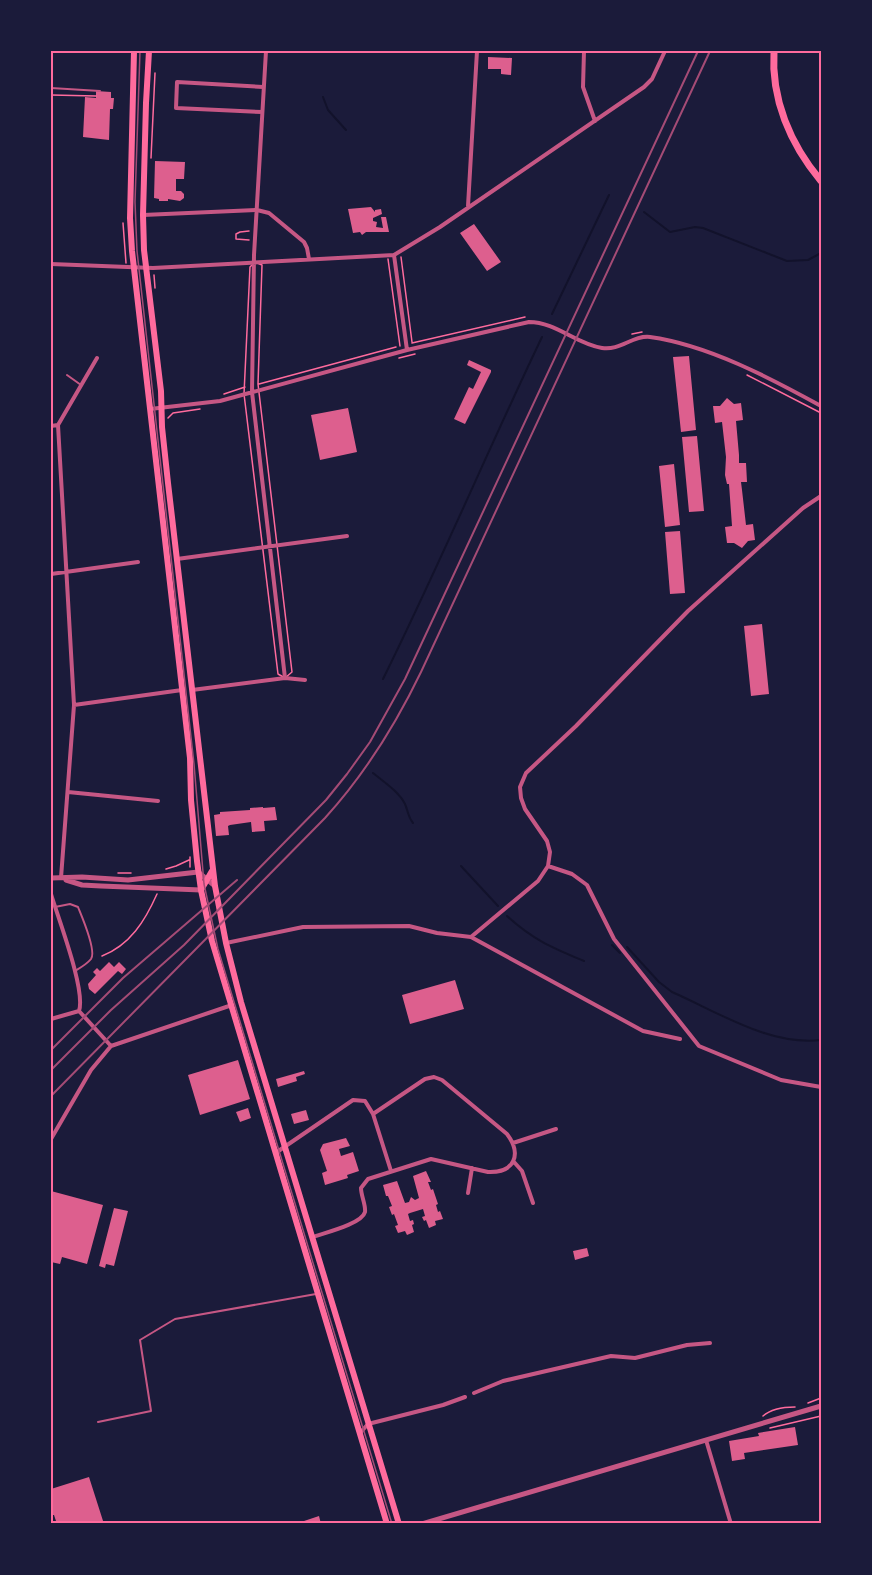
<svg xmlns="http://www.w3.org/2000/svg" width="872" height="1575" viewBox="0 0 872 1575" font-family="Cabin,sans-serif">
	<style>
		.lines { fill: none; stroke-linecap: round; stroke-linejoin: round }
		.stream { stroke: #12122b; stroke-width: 2 }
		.building { fill: #dd5f8e }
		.path { stroke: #ff6b9d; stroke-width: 1.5 }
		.service { stroke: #c65784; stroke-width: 2 }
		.minor { stroke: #c65784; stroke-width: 4 }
		.tertiary { stroke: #c65784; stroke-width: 5 }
		.secondary { stroke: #ff6b9d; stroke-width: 6 }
		.trunk { stroke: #ff6b9d; stroke-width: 7 }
		.tram { stroke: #a44b75; stroke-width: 1.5 }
		.rail { stroke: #a44b75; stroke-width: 2 }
		.neatline { fill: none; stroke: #ff6b9d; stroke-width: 2 }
	</style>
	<rect width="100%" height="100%" fill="#1b1b3a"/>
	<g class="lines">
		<path class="stream" d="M323,97L328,110L346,130
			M644,212L670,232L695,227L703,228L787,261L808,260L821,253
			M552,314L609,195
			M383,679C439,566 488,450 542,337
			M373,773C384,782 399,792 405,804C408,811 408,817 413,823
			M461,866L498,906
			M507,916C533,940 553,948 584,961
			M612,945L620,953
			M627,947L659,982L672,992C718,1012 769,1046 821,1040"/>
	</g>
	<path class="building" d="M488,57L512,58L511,75L501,74V69H488Z
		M96,91L111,92V98H114L113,109H110L109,140L83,137L85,97L96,98Z
		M155,161L185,162L184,179H176V191H181L184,194V198L180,201L168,199V201H159V199L154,198Z
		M371,207L375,212V210L381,209L382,214L373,218V221L377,222L376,227L383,228L381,217H386L389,232H366L362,235L360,232L353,233L348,209Z
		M474,224L501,262L487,271L460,233Z
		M689,356L696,430L681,432L673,357Z
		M469,360L491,370V372L465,424L454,419L469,387L473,389L481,372L467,365Z
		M727,398L734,404L741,403L743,420L736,421L739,455V463H746L747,482H741L742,490L746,525L753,524L755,540L748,541L742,548L734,543H727L725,527L732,526L729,484H727L725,475L726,457L722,422L715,423L713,406H720Z
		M348,408L357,452L320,460L311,415Z
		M697,436L704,511L689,512L682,437Z
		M674,464L680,525L665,527L659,466Z
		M680,531L685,593L670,594L665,532Z
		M762,624L769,694L751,696L744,626Z
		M263,807V808L275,807L277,820L264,821L265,831L252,832L251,822L230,825L228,826L229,835L216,836L214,815L220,814V812L250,810V808Z
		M109,962L114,967L119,962L126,969L122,974L118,971L95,994L89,989L88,984L96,975L93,972L97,968L100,971Z
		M455,980L464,1009L410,1024L402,995Z
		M238,1060L250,1099L200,1115L188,1075Z
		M304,1071L305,1074L296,1077L297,1081L278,1087L276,1079Z
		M248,1108L251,1118L240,1122L236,1112Z
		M306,1110L309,1120L294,1124L291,1114Z
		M346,1138L350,1146L339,1149L341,1156L353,1152L359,1171L347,1175L348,1178L325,1185L322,1173L327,1171L320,1150L323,1144Z
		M426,1171L431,1182H428L431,1190L433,1189L438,1204L436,1205L438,1212L440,1211L443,1219L435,1221L436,1225L429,1228L426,1220L424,1221L422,1217L425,1216L423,1209L410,1213L408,1214L410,1221L413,1220L414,1224L412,1225L414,1232L407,1235L405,1231L398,1233L395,1226L398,1225L394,1214L392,1215L389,1207L392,1206L388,1196H386L383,1185L397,1181L405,1203L409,1202L411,1197L415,1200L419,1198L413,1176Z
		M51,1191L103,1205L87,1264L62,1257L60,1264L51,1262Z
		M114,1208L128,1211L114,1266L106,1264L105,1268L99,1266Z
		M587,1248L589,1256L575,1260L573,1251Z
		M795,1427L798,1445L744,1453L745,1459L732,1461L729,1441L759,1436L758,1433Z
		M89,1477L104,1524H57L54,1515H51V1489Z
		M319,1516L321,1524H305L304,1521Z"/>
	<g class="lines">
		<path class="path" d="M51,95L96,96
			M151,158L155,73
			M123,223L126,263
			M249,240L236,239V234L240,232L249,231
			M401,257L412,342
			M388,259L400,346
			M255,262L262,265L258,384L292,672L285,678L278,674L244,394L250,267Z
			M154,275L155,288
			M632,334L642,332
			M412,343L525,317
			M399,358L415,354
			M747,375L821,413
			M259,384L396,347
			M224,394L245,387
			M168,418L173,413L200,409
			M190,867V857
			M166,869L176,866L189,860
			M118,873H131
			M102,956C130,945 145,921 157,894
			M808,1403L821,1398
			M763,1416C771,1409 783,1407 795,1407
			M770,1428L821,1416"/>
		<path class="service" d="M51,88L100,91
			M67,375L81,385
			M55,907L70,904L78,907C82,917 97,951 91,959C87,964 80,968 75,971
			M98,1422L151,1411L140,1340L175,1319L316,1294"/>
		<path class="minor" d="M266,51L254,255L252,392L285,678
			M584,51L583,87L595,121
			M262,112L176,108L177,82L263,87
			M468,206L477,51
			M143,215L257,210L269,213L304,242L307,248L309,259
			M394,255L407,350
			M51,264L153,268L394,255L440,227L644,87L652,79L665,51
			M150,409L220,401L407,350L529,322C556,322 576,344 602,348C620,351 633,335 650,337C708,345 770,378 821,406
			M58,425L74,705L61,878
			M58,425L97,358
			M51,426L58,425
			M177,559L347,536
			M51,574L138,562
			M192,690L285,678L305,680
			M74,705L182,690
			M68,792L158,801
			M548,866L572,874L587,885L614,939L699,1046L781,1080L821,1087
			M51,894C58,918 86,990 79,1011
			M471,937L538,881L548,866L550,852L547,841L525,809L521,798L520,787L526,773L576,726L688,611L803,508L821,496
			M226,943L303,927L409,926L437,933L471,937L643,1031L680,1039
			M79,1011L111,1046
			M51,1019L79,1011
			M373,1114L391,1171
			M51,1139L91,1070L111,1046L232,1005
			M513,1143L556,1129
			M277,1152L353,1100L365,1101L373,1114L425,1079L434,1077L442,1080L507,1134C522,1154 515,1173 488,1172L431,1159L368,1179L361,1188C361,1196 366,1205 365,1212C362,1224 324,1233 313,1237
			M514,1162L522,1171L533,1203
			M468,1193L472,1168
			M474,1393L503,1381L611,1356L635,1358L687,1345L710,1343
			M360,1433L368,1424L443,1405L465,1397
			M706,1440L731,1524"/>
		<path class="tertiary" d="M51,878L82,877L128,880L198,872L215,886
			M66,880L82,885L101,886L201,890
			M422,1524L821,1406"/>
		<path class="secondary" d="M134,51L130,218L132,251L190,758L191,800L197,861L201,890L212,941L387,1524
			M149,51L146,103L143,215L144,250L161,391L162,427L168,483L215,886L226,943L241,1002L399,1524
			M201,890L212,871"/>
		<path class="trunk" d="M774,51C771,99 790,144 821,181"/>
		<path class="tram" d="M140,51L135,202L137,251L194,764L204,884L218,949L392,1524"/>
		<path class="rail" d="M51,1050L123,978L237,880
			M51,1070L111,1010L184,945L326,800L347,774L370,742L405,679L698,51
			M51,1096L325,818C365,774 395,726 421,672L710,51"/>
	</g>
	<rect width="872" height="1575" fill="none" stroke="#1b1b3a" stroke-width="105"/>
	<rect x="52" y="52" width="768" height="1470" class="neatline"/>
</svg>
